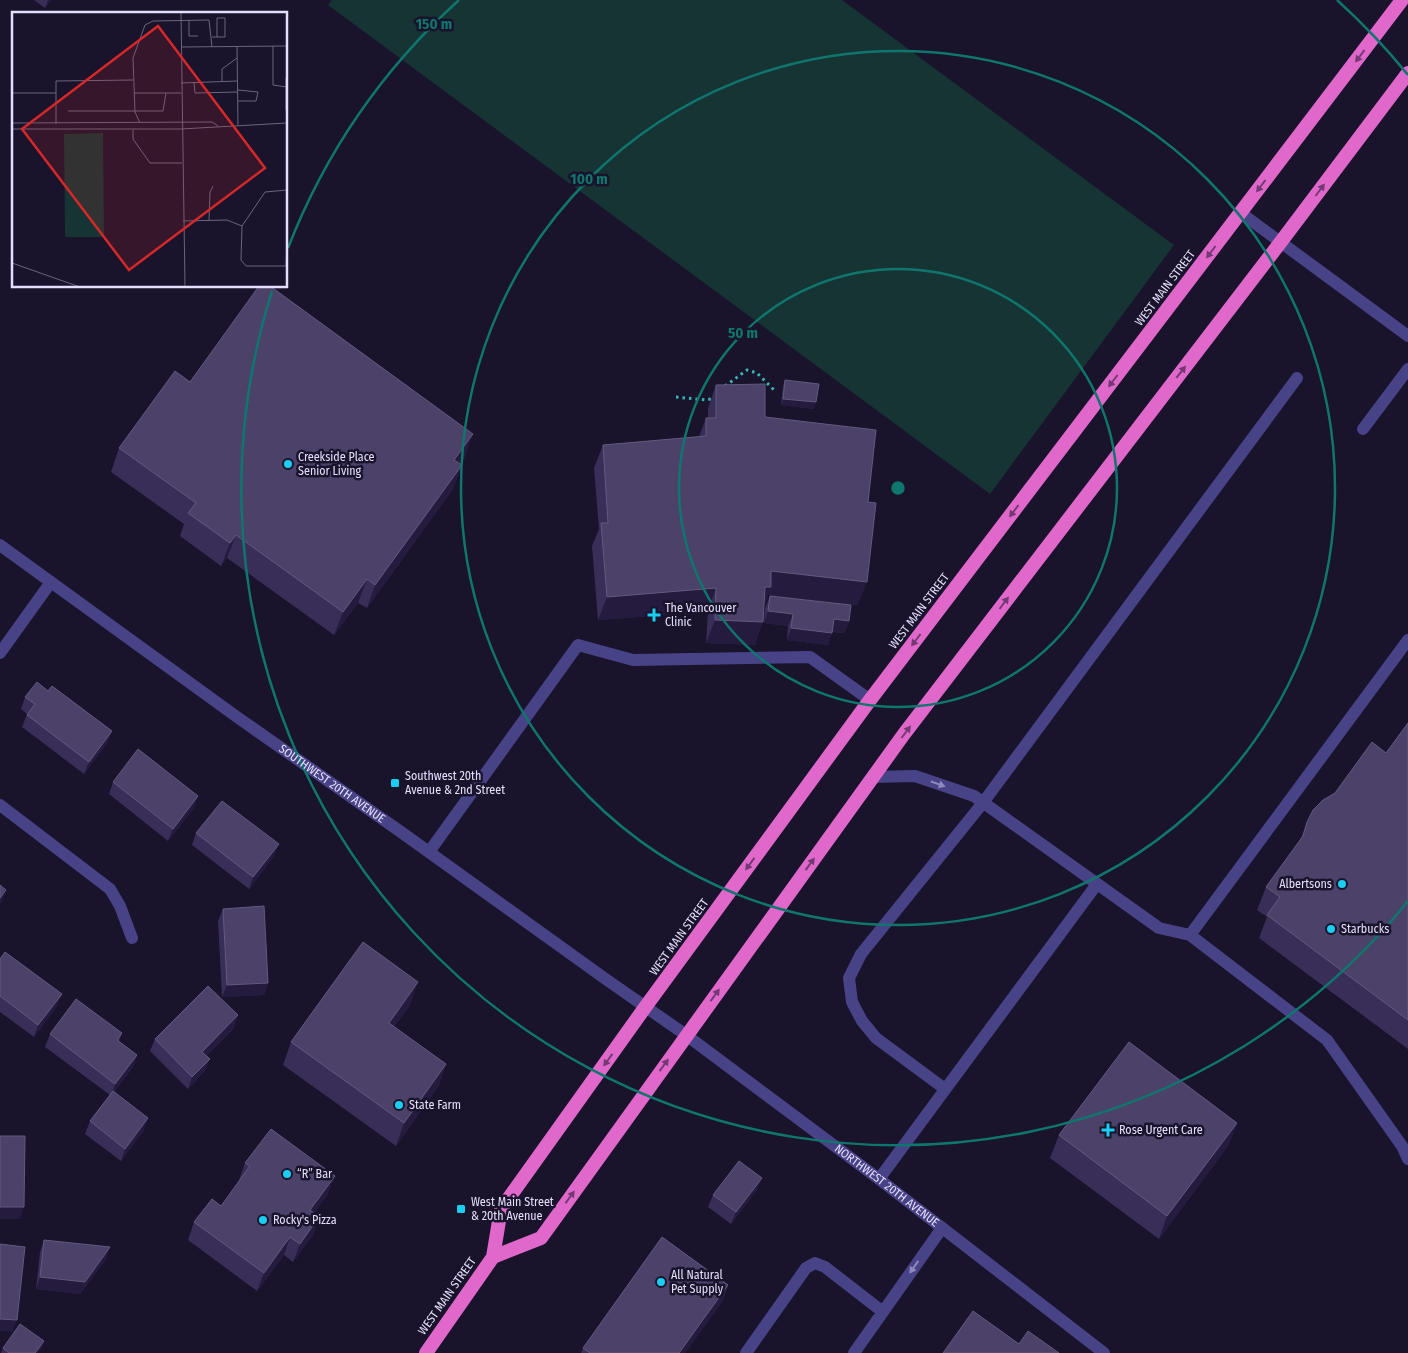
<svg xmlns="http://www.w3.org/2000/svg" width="1408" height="1353" viewBox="0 0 1408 1353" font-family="'Fira Sans Condensed',sans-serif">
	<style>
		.green { fill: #173435 }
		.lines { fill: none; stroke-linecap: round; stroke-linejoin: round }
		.path { stroke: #3ab6b6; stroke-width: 3; stroke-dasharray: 2.5 4; stroke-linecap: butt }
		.service { stroke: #484286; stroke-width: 12 }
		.minor { stroke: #484286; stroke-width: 12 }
		.tertiary { stroke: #484286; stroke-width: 12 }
		.trunk { stroke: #df68ca; stroke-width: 14 }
		.wall { fill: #392e57 }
		.shaded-wall { fill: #241b3e }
		.building { fill: #4b4169; stroke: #635a80 }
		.oneway { fill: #723973 }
		.oneway2 { fill: #8e89bc }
		.ring { fill: none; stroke: #0f766e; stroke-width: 2.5 }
		.poi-dot { fill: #19cef0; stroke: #19132b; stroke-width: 2 }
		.labels { text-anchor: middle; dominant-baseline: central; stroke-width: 5; stroke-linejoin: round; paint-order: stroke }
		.street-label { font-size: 12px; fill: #e4dffd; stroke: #19132b }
		.poi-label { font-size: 12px; fill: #e4dffd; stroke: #19132b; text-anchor: start }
		.inset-road { fill: none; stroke: #6a657f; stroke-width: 1 }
		.view { fill: #d62828; fill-opacity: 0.15; stroke: #d62828; stroke-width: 2.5 }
		.inset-edge { fill: none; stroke: #e4dffd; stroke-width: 2.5 }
		.centre { fill: #0f766e; stroke: #19132b; stroke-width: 2.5 }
		.ring-label { font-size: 15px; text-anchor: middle; font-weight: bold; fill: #0f766e; stroke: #19132b; stroke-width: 5; stroke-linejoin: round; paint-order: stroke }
	</style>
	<rect width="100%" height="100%" fill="#19132b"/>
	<path class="green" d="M332,0H842L1174,245L990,494L328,5Z"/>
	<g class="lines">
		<path class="path" d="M725,386L747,370L757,373L776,392
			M676,397L706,400L715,398"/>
		<path class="service" d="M1241,213L1408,336
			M1363,429L1408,369
			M873,777L915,776L974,796L1159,928L1190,935L1327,1040L1402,1146L1408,1159
			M429,852L578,645L633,660L810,657L870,700
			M1190,935L1408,640
			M945,1089L876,1038L862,1021L852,1002L849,978L861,954L982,804L1297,378
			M879,1179L1097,884
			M746,1353L806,1268L815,1263L825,1267L883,1312
			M854,1353L942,1228"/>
		<path class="minor" d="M0,653L51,582
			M0,805L110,889L120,906L132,938"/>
		<path class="tertiary" id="s1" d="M0,545L237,717L401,832L607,980L686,1035L879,1179L1104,1353"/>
		<path class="trunk" d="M493,1257L541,1238L904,734L1280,243L1408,73
			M426,1353L493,1257L501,1209L646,1006L870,700L1402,0"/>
	</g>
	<path class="wall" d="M34,0H51L45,8Z
		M785,380L814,409L781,405L783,386Z
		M190,382L465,457L459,464L462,465L453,489L367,608L358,603L334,635L227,558L221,566L180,536L184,524L111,472L119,448Z
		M716,385L765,417L868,502L858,605L768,595L764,606L755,645L706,643L708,612L598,620L592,546L599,529L594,468L603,445L699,437L706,418H708V408Z
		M770,596L849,621L844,633L832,632L828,645L787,640L788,626L764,623L765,608Z
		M48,691L112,731L107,743L84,774L22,727L27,714L21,709L25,697Z
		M1408,723V1049L1259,938L1267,917L1257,910L1266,887L1300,841L1307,822L1335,793L1386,753Z
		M113,782L194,808L168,841L109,794Z
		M196,833L274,856L249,889L192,845Z
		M223,909L268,983L264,995L222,997L218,921Z
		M0,959L57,1006L34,1037L0,1012Z
		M410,1005L394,1027L446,1064L438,1087L396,1146L283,1065L291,1042Z
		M234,1028L206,1056L205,1071L188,1089L150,1051L155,1039Z
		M122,1033L119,1041L137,1055L133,1067L114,1092L144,1130L121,1161L85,1134L90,1121L110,1095L45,1047L50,1034Z
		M1237,1123L1228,1146L1159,1239L1050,1158L1059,1135Z
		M245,1163L328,1194L314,1213L319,1217L313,1235L293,1262L284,1255L257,1291L188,1240L194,1222L221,1206L239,1181V1180Z
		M757,1190L731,1224L708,1207L713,1195Z
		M44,1240L106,1259L80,1294L36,1289L40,1252Z
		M728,1285L722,1302L685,1353H581L583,1348Z
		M42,1347L37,1353H1L3,1348Z"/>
	<path class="shaded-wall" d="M48,0H51L45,8Z
		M783,399L816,402L814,409L781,405Z
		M473,434L465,457L446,483L454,460Z
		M462,465L453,489L367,608L375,585Z
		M236,535L227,558L221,566L230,543Z
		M771,571L867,582L858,605L768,595L762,610H756Z
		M367,579L358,603L334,635L343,612Z
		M716,588L708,612L598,620L607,597Z
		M768,611L793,614L788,626L764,623Z
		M834,619L849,621L844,633L830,631Z
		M715,620L763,622L755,645L706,643Z
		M791,628L832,633L828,645L787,640Z
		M112,731L107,743L84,774L89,762Z
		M198,796L194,808L168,841L173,829Z
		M279,844L274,856L249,889L253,877Z
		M6,890L2,902L0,904V898Z
		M418,982L410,1005L380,1046L389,1023Z
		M268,983L264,995L222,997L227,985Z
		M62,994L57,1006L34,1037L38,1025Z
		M238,1015L234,1028L198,1064L202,1052Z
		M137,1055L133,1067L111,1096L115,1084Z
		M210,1059L205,1071L188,1089L192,1077Z
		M446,1064L438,1087L396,1146L404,1123Z
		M148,1118L144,1130L121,1161L125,1149Z
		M1237,1123L1228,1146L1159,1239L1167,1216Z
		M335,1176L328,1194L304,1228L310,1210Z
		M762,1178L757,1190L731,1224L736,1212Z
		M0,1207H24L20,1219H0Z
		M319,1217L313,1235L293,1262L300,1244Z
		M290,1237L284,1255L257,1291L264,1273Z
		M110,1247L106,1259L80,1294L36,1289L40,1277Z
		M728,1285L722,1302L685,1353H679Z
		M0,1319L17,1320L12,1332L0,1331Z
		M44,1341L42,1347L37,1353H35Z"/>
	<path class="building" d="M259,286H270L473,434L454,460L462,465L375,585L367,579L343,612L236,535L230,543L188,513L196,503L119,448L175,371L190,382Z
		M785,380L819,384L816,402L783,399Z
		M765,384V417L876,430L868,502L876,503L867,582L771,571V587H765L763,622L715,620L716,588L607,597L601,523H608L603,445L706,436V418H716V385Z
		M770,596L851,605L849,621L834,619L832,633L791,628L793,614L768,611Z
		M37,682L48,691L52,686L112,731L89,762L27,715L35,704L25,697Z
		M1408,723V1020L1267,915L1280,897L1266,887L1303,836L1307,822L1313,810L1323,800L1335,793L1372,742L1386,753Z
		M138,749L198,796L173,829L113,782Z
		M222,801L279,844L253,877L196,833Z
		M0,885L6,890L0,898Z
		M264,906L268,983L227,985L223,909Z
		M363,942L418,982L389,1023L446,1064L404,1123L291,1042Z
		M5,952L62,994L38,1025L0,996V959Z
		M208,986L238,1015L202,1052L210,1059L192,1077L155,1039Z
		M76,999L122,1033L117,1040L137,1055L115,1084L50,1034Z
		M1129,1042L1237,1123L1167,1216L1059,1135Z
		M113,1091L148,1118L125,1149L90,1121Z
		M271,1129L335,1176L310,1210L319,1217L300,1244L290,1237L264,1273L194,1222L212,1199L221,1206L250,1166L245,1163Z
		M0,1136H25L24,1207H0Z
		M739,1161L762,1178L736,1212L713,1195Z
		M662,1237L728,1285L679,1353H590L583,1348Z
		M44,1240L110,1247L85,1282L40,1277Z
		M0,1244L25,1247L17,1320L0,1319Z
		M973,1311L1019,1344L1028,1331L1059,1353H943Z
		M20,1324L44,1341L35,1353H9L3,1348Z"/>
	<defs><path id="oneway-solid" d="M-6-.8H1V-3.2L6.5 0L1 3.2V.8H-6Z" transform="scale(1.25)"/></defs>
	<g class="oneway">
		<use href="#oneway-solid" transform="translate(1360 56) rotate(127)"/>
		<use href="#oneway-solid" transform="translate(1261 186) rotate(127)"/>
		<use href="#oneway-solid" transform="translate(1320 190) rotate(-53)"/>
		<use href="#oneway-solid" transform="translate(1211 252) rotate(127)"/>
		<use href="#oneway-solid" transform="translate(1181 372) rotate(-52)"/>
		<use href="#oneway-solid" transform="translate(1113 381) rotate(127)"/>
		<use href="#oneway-solid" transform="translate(1014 511) rotate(127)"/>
		<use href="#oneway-solid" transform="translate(1004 603) rotate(-53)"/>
		<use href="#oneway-solid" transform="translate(916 640) rotate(127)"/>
		<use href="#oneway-solid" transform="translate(906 732) rotate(-53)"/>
		<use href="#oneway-solid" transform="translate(750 864) rotate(126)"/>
		<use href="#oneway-solid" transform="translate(810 864) rotate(-54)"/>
		<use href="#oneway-solid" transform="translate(715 995) rotate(-54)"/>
		<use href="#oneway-solid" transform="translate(608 1060) rotate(126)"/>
		<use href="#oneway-solid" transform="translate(664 1065) rotate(-54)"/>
		<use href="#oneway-solid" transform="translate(570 1197) rotate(-54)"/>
	</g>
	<g class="oneway2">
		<use href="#oneway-solid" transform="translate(938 784) rotate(19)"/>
		<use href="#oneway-solid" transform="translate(914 1267) rotate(125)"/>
	</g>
	<g class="ring">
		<circle cx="898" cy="488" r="219"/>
		<circle cx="898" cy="488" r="437"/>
		<path d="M1408 901A656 656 0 0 1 272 291M288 248A656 656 0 0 1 459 0M1337 0A656 656 0 0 1 1408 75"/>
	</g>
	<g class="poi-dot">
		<circle cx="288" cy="464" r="5"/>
		<path d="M651.5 607.5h5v5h5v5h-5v5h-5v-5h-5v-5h5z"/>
		<rect x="390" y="778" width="10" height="10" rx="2.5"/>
		<circle cx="1342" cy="884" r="5"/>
		<circle cx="1331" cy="929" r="5"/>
		<circle cx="399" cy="1105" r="5"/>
		<path d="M1105.5 1122.5h5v5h5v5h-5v5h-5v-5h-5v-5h5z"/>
		<circle cx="287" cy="1174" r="5"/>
		<rect x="456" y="1204" width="10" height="10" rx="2.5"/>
		<circle cx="263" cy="1220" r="5"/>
		<circle cx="661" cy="1282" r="5"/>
	</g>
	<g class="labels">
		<g class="street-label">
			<text transform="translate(1165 288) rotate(-53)">WEST MAIN STREET</text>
			<text transform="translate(919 611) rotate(-53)">WEST MAIN STREET</text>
			<text stroke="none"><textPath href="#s1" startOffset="409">SOUTHWEST 20TH AVENUE</textPath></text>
			<text transform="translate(679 937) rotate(-54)">WEST MAIN STREET</text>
			<text stroke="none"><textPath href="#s1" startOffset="1094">NORTHWEST 20TH AVENUE</textPath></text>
			<text transform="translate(447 1296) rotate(-55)">WEST MAIN STREET</text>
		</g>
		<g class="poi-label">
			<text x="298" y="457">Creekside Place<tspan x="298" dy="14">Senior Living</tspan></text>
			<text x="665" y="608">The Vancouver<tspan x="665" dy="14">Clinic</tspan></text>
			<text x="405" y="776">Southwest 20th<tspan x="405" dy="14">Avenue &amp; 2nd Street</tspan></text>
			<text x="1332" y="884" text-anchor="end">Albertsons</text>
			<text x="1341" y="929">Starbucks</text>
			<text x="409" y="1105">State Farm</text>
			<text x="1119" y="1130">Rose Urgent Care</text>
			<text x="297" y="1174">“R” Bar</text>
			<text x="471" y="1202">West Main Street<tspan x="471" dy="14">&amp; 20th Avenue</tspan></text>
			<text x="273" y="1220">Rocky's Pizza</text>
			<text x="671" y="1275">All Natural<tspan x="671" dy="14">Pet Supply</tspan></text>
		</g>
	</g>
	<g transform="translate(12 12)">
		<rect width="275" height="275" fill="#19132b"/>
		<path d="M91,121L92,225H53L52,122Z" fill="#173435"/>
		<path class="inset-road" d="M169,0L173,275M177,8V24H186M200,25H213V6H205V25M261,34V73L275,75M169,35L275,34M225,35L226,113M274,66V98M210,69V57L225,46M182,70L183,81L226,80M169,71L226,69M226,78L246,80L244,89H226M0,81H44V112M44,81V69L121,68M122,81H169M56,99H151L154,81M0,111L200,110L206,114M128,111L123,100L121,46L133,13L141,9L197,8L200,35M0,117H169L275,111M121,118V127L138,151H170M253,180L230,214L229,248L234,254H275M253,180L275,178M197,208L198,180L201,174M171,209L215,208L230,214M0,251L68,275M274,254L275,230"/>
		<path class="view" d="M146,14L253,156L117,258L10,117Z"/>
		<rect width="275" height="275" class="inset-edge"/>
	</g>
	<circle cx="898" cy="488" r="8" class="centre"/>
	<g class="ring-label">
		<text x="434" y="29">150 m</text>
		<text x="589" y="184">100 m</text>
		<text x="743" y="338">50 m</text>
	</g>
</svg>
